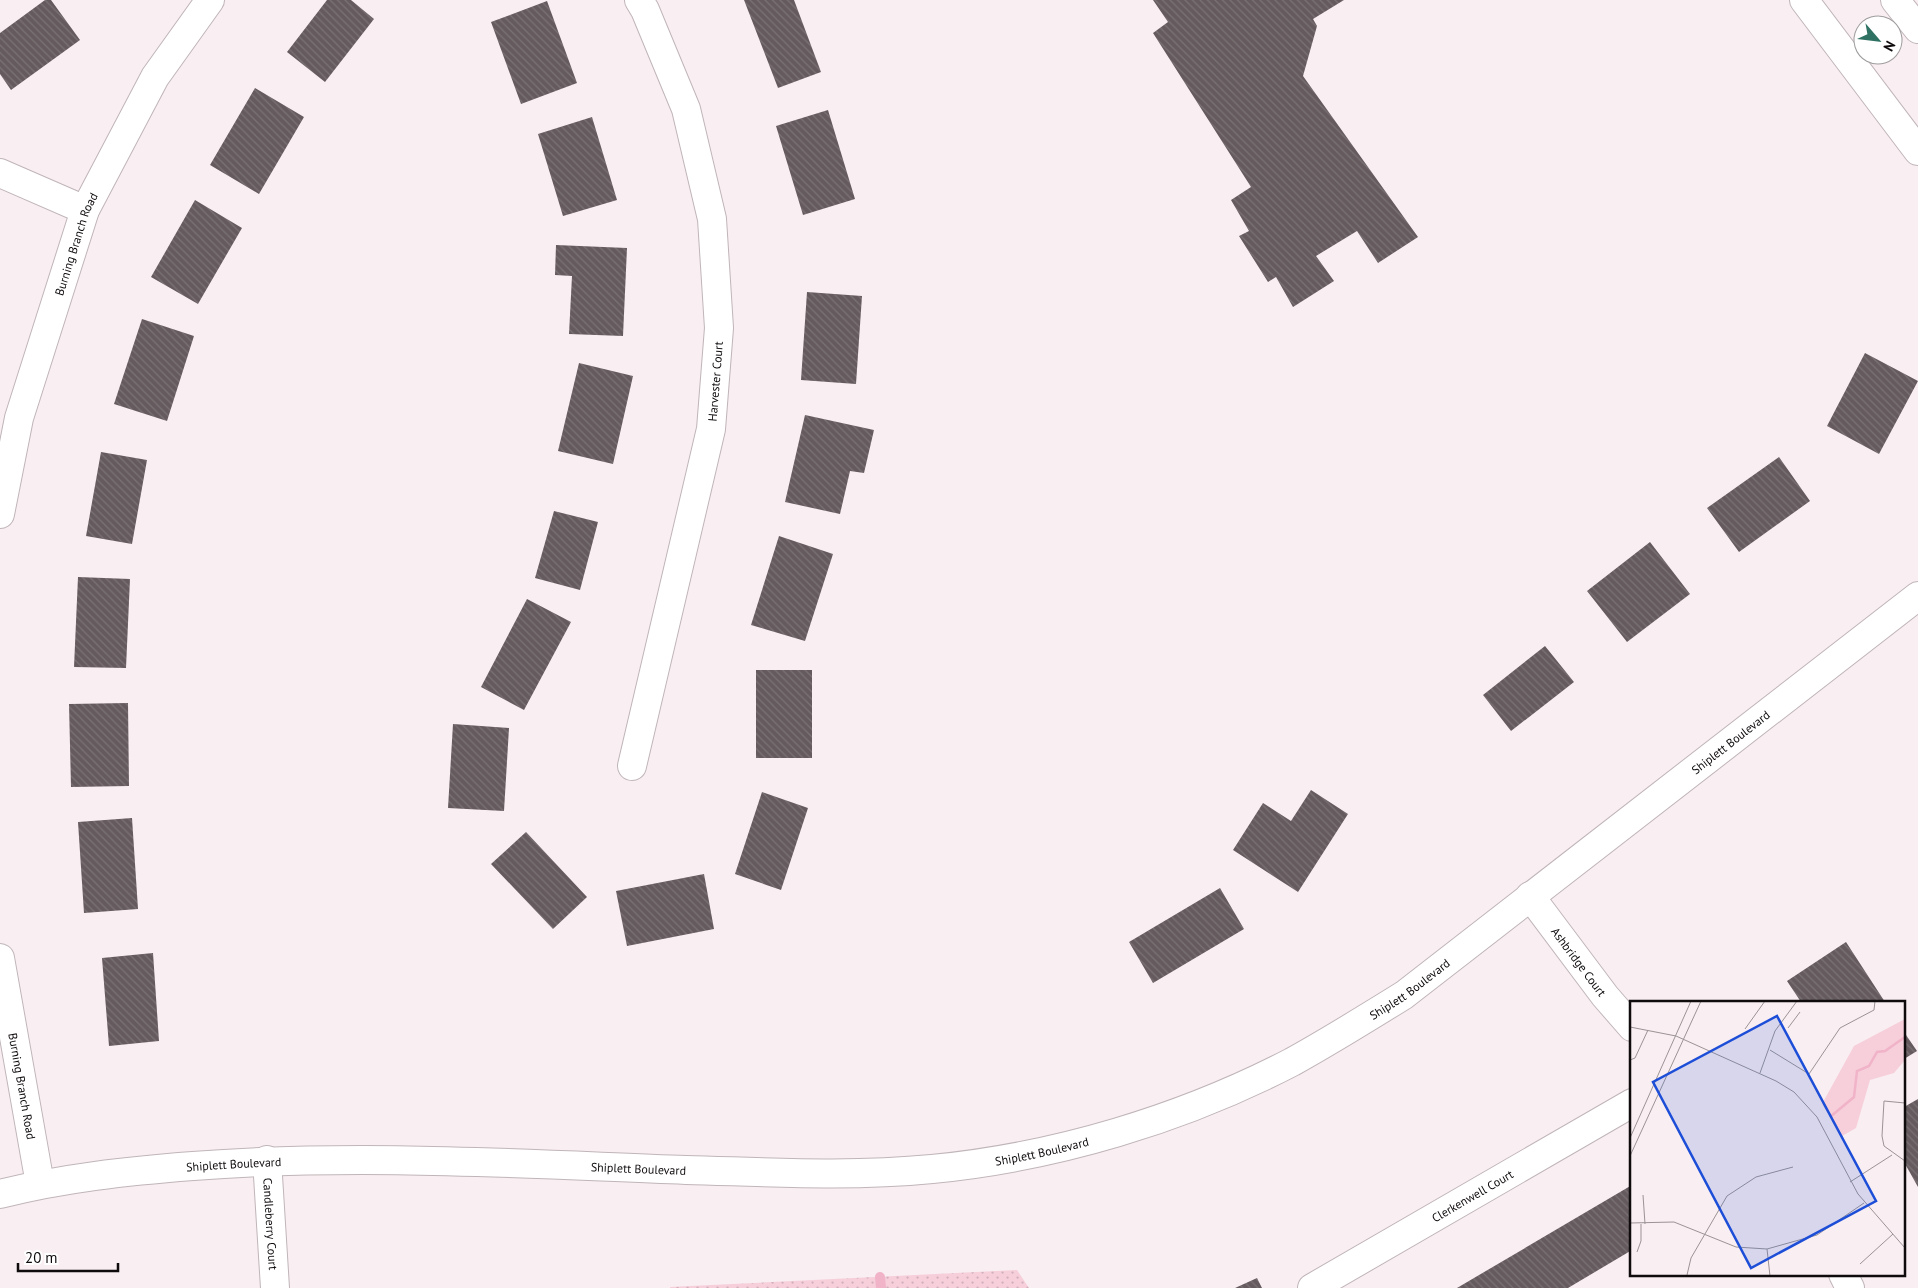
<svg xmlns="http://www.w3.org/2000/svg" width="1918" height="1288" viewBox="0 0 1918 1288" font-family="'PT Sans',sans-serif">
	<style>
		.park { fill: url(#park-dots) }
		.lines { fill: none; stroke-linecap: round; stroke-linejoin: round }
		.stream { stroke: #f1b3c8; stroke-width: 10 }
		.building { fill: url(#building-back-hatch) }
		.street-casing { stroke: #c0b5b8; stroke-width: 30 }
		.secondary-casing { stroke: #c0b5b8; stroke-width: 30 }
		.primary-casing { stroke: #c0b5b8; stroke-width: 30 }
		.street { stroke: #fff; stroke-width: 28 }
		.secondary { stroke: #fff; stroke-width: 28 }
		.primary { stroke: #fff; stroke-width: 28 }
		.labels { text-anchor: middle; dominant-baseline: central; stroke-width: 5; stroke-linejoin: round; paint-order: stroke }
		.street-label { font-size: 12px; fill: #0f0b0c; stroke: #fff }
		.inset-river { fill: none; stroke: #f1b3c8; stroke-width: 2.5 }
		.inset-road { fill: none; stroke: #9b9395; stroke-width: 1 }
		.view { fill: #1d4ed8; fill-opacity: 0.15; stroke: #1d4ed8; stroke-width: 2.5 }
		.inset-edge { fill: none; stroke: #0f0b0c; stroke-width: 2.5 }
	</style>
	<defs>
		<pattern id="park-dots" width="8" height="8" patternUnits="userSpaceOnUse" patternTransform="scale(1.25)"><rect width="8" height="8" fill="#f6cfdb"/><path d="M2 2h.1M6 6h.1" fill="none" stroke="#d2b0bb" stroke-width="1.8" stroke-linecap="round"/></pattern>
		<pattern id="building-back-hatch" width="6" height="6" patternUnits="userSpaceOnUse" patternTransform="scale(1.25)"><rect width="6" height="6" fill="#655b5e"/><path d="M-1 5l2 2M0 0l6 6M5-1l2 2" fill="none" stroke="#7a7274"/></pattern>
	</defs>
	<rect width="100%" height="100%" fill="#f9eef1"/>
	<path class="park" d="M1017,1270L1029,1288H670V1287Z"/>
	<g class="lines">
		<path class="stream" d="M880,1277L881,1288"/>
	</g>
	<path class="building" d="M45,0H51L80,40L11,90L0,74V33Z
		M327,0H351L374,19L325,82L287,52Z
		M744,0H794L821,72L778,88Z
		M1153,0H1344L1313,19L1317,26L1303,76L1418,237L1378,263L1357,231L1316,256L1334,281L1293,307L1276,277L1268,282L1239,236L1249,231L1231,200L1251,187L1153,33L1168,22Z
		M547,1L577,83L521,104L491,22Z
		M255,88L304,117L259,194L210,165Z
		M828,110L855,199L803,215L776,126Z
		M592,117L617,200L563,216L538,134Z
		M195,200L242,228L198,304L151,277Z
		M556,245L627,248L623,336L569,334L572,276L555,275Z
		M807,292L862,296L856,384L801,380Z
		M142,319L194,336L167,421L114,404Z
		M1865,353L1918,381L1879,454L1827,426Z
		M579,363L633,376L613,464L558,451Z
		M805,415L874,430L864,473L850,471L840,514L785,502Z
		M101,452L147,460L132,544L86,536Z
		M1779,457L1810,501L1739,552L1707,508Z
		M554,511L598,522L580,590L535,578Z
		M779,536L833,554L805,641L751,625Z
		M1650,542L1690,594L1627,642L1587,591Z
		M78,577L130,579L126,668L74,667Z
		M527,599L571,622L524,710L481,687Z
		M1545,646L1574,682L1511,731L1483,695Z
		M756,670H812V758H756Z
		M128,703L129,786L71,787L69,704Z
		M453,724L509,728L504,811L448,808Z
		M1311,790L1348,814L1298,892L1233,850L1263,803L1291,821Z
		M762,792L808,808L781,890L735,874Z
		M132,818L138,909L84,913L78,822Z
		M526,832L587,897L553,929L491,864Z
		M704,874L714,929L627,946L616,891Z
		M1220,888L1244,929L1153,983L1129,942Z
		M1846,942L1885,1002H1801L1787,981Z
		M153,953L159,1041L109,1046L102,958Z
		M1904,1032L1917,1051L1904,1059Z
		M1918,1099V1187L1904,1162V1107Z
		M1632,1185V1250L1568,1288H1457Z
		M1257,1278L1262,1288H1235Z"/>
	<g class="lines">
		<defs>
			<g id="street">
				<path d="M0,173L85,210"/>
				<path id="s1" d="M0,514L19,418L85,210L155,77L210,0"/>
				<path id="s2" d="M632,766L711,429L719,328L712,219L686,109L645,10L639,0"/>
				<path id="s3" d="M1530,896L1605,996L1632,1027"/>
				<path id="s4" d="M0,958L40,1184"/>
				<path id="s5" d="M267,1160L275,1288"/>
				<path d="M1843,1274L1850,1288"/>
				<path id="s6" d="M1312,1288L1632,1103"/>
			</g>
			<g id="secondary">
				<path id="s7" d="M0,1194C63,1178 128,1171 193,1166C357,1153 522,1164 686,1170C768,1172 850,1177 932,1169C1056,1157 1182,1119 1292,1062C1330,1041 1367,1018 1404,995L1918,596"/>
			</g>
			<path id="primary" d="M1804,0L1918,151
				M1895,0L1918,29"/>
		</defs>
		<use href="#street" class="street-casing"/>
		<use href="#secondary" class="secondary-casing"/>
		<use href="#primary" class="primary-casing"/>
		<use href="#street" class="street"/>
		<use href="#secondary" class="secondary"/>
		<use href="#primary" class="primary"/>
	</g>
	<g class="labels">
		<g class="street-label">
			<text stroke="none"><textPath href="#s1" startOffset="281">Burning Branch Road</textPath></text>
			<text stroke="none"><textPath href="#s2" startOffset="394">Harvester Court</textPath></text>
			<text stroke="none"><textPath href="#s7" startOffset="1856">Shiplett Boulevard</textPath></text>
			<text stroke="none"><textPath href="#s3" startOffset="82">Ashbridge Court</textPath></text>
			<text stroke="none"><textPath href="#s7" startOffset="1451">Shiplett Boulevard</textPath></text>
			<text stroke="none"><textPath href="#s4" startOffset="130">Burning Branch Road</textPath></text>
			<text stroke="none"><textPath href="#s7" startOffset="1046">Shiplett Boulevard</textPath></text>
			<text stroke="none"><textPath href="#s7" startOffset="236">Shiplett Boulevard</textPath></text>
			<text stroke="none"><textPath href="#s7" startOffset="641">Shiplett Boulevard</textPath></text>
			<text stroke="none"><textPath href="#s6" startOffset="185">Clerkenwell Court</textPath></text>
			<text stroke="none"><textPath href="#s5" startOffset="64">Candleberry Court</textPath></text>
		</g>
	</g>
	<g transform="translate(1630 1001)">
		<rect width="275" height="275" fill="#f9eef1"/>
		<path d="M275,18V59L264,72L240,79L226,127L212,135L192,103L224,45Z" fill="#f6cfdb"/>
		<path class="inset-river" d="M200,116L224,96L227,70L239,65L247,51L255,50L275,36"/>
		<path class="inset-road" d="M0,26L46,35L146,80L164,91L187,116L228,193L275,247M158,27L170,11M115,28L135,0M140,49L179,73L210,27L244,9L245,0M0,59L5,57L18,29M130,72L145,30L167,0M275,102L254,100L252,135L254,145L275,160M0,137L61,0M0,155L71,0M220,181L262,154M13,194L15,223M0,222L44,221L106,246L137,248L187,234L234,202M137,248L140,275M7,251L11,240V223M230,263L263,233M57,274L61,257L97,195L126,176L163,166"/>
		<path class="view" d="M147,15L246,200L121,267L23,81Z"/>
		<rect width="275" height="275" class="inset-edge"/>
	</g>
	<g transform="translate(1878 40) rotate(118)"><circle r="24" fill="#ffffff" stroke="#9f9d9e"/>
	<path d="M0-4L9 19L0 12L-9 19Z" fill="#2f7264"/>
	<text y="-8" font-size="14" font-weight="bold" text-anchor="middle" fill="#0f0b0c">N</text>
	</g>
	<path d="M18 1263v8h100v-8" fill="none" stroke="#0f0b0c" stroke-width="2.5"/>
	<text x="25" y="1263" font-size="15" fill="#0f0b0c" stroke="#ffffff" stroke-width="4" paint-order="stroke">20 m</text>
</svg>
